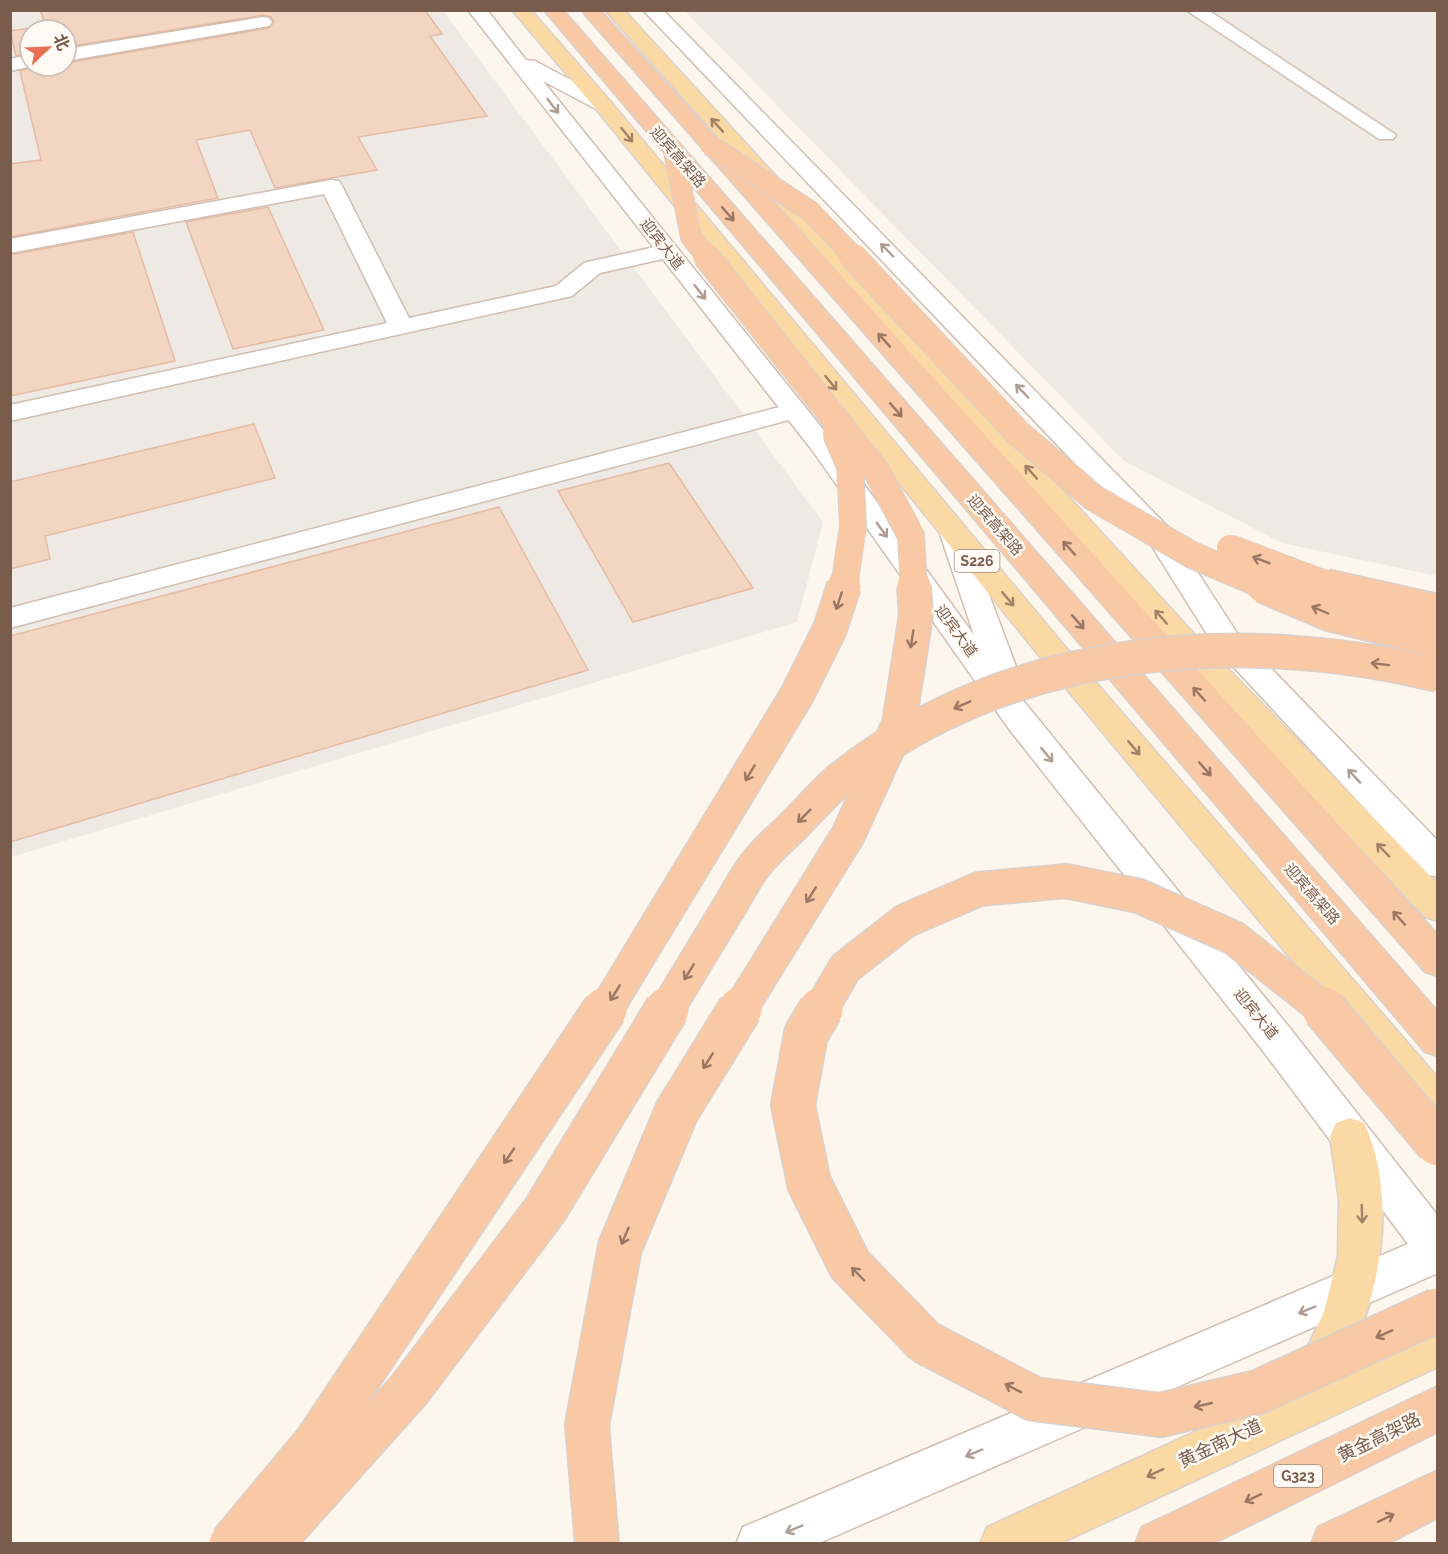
<svg xmlns="http://www.w3.org/2000/svg" width="1448" height="1554" viewBox="0 0 1448 1554" font-family="Raleway,'Noto Sans SC',sans-serif">
	<style>
		.industrial { fill: #efe9e4; fill-rule: evenodd }
		.building { fill: #f3d5c3; stroke: #e6bba3; stroke-width: 1.5 }
		.lines { fill: none; stroke-linecap: round; stroke-linejoin: round }
		.minor-casing { stroke: #d1beb0; stroke-width: 3 }
		.tertiary-casing { stroke: #d1beb0; stroke-width: 3 }
		.primary-casing { stroke: #dad1cd; stroke-width: 3 }
		.trunk-casing { stroke: #dad1cd; stroke-width: 3 }
		.minor { fill: #fff; fill-rule: evenodd }
		.tertiary { fill: #fff; fill-rule: evenodd }
		.primary { fill: #fbd9a5; fill-rule: evenodd }
		.trunk { fill: #f9c8a4; fill-rule: evenodd }
		.trunk-bridge-far3-casing { stroke: #dad1cd; stroke-width: 22; stroke-linecap: butt }
		.trunk-bridge-far2-casing { stroke: #dad1cd; stroke-width: 28; stroke-linecap: butt }
		.trunk-bridge-far1-casing { stroke: #dad1cd; stroke-width: 36; stroke-linecap: butt }
		.trunk-bridge-casing { stroke: #dad1cd; stroke-width: 46; stroke-linecap: butt }
		.trunk-bridge-far3 { stroke: #f9c8a4; stroke-width: 20 }
		.trunk-bridge-far2 { stroke: #f9c8a4; stroke-width: 26 }
		.trunk-bridge-far1 { stroke: #f9c8a4; stroke-width: 33 }
		.trunk-bridge { stroke: #f9c8a4; stroke-width: 43 }
		.oneway { stroke: #af9d94 }
		.oneway2 { stroke: #a18267 }
		.oneway3 { stroke: #9a7763 }
		.labels { text-anchor: middle; dominant-baseline: central; stroke-width: 5; stroke-linejoin: round; paint-order: stroke }
		.shield { fill: #fffaf3; stroke: #a28b7f; stroke-width: 1.5 }
		.shield-label { font-size: 14px; font-weight: bold; fill: #7a5c4d }
		.street-label { font-size: 15px; fill: #7a5c4d; stroke: #fffaf3 }
		.near-street-label { font-size: 18px; fill: #7a5c4d; stroke: #fffaf3 }
	</style>
	<rect width="100%" height="100%" fill="#fdf6ec"/>
	<path class="industrial" d="M11,11H443L823,522L797,622L11,857ZM30,30H66V66H30Z
		M685,11H1437V576L1282,543L1124,461Z"/>
	<path class="building" d="M40,10H425L442,34L430,36L487,116L358,137L377,170L275,188L250,130L196,140L218,198L10,237V164L41,160L20,71L35,66H66V63L269,28L274,22L271,17L263,15L66,47V30H30V53L16,56L10,31L46,26Z
		M268,207L324,330L233,349L186,222Z
		M133,232L175,361L10,396V255Z
		M254,424L275,478L45,536L50,559L10,569V482Z
		M669,463L753,588L633,622L558,491Z
		M499,507L588,670L10,842V636Z"/>
	<g class="lines">
		<defs>
			<path id="minor" d="M1186,10H1208L1396,135L1393,139H1379Z
				M263,17L269,18L272,22L269,26L66,61V49Z
				M30,55V66H33L10,71V59Z
				M331,180L339,181L342,186L409,318L556,286L584,263L592,261L668,244L676,246L679,251L676,256L600,273L572,296L10,421V405L387,323L324,194L10,253V239Z
				M795,403L804,406L808,411L804,416L10,628V608Z"/>
			<path id="tertiary" d="M468,10H487L526,60L535,61L610,101L613,105L610,109H596L543,81L830,438L974,635L940,534L944,528L954,525L964,528L1023,685L1017,693L1289,1027L1438,1216V1273L817,1544H736L743,1527L1408,1244L1263,1051L1009,729L812,450Z
				M643,10H663L1169,528L1237,633L1438,841V877L1426,874L1215,647L1148,540Z"/>
			<path id="primary" d="M512,10H531L610,101L1067,649L1438,1078V1124L1424,1119L1045,663L596,109Z
				M605,10H624L1197,637L1438,884V921L1425,917L1175,651Z
				M1350,1118L1364,1123C1398,1196 1381,1294 1346,1363L1438,1322V1367L1059,1544H980L987,1527L1302,1383L1297,1370L1324,1312L1338,1256L1339,1199L1330,1136L1336,1123Z"/>
			<path id="trunk" d="M544,10H563L1438,1012V1056L1425,1052Z
				M581,10H600L1438,935V976L1425,972Z
				M1438,1386V1432L1212,1544H1135L1142,1527Z
				M1438,1470V1518L1387,1544H1311L1318,1527Z"/>
		</defs>
		<use href="#minor" class="minor-casing"/>
		<use href="#tertiary" class="tertiary-casing"/>
		<use href="#primary" class="primary-casing"/>
		<use href="#trunk" class="trunk-casing"/>
		<use href="#minor" class="minor"/>
		<use href="#tertiary" class="tertiary"/>
		<use href="#primary" class="primary"/>
		<use href="#trunk" class="trunk"/>
		<defs>
			<path id="trunk-bridge-far3" d="M710,145L810,211L854,257
				M674,152L691,237L707,257"/>
			<path id="trunk-bridge-far2" d="M706,256L877,472L911,536L914,587
				M852,256L1019,434L1094,498L1192,555L1267,587
				M836,434L850,466L853,526L844,587
				M1230,548L1333,587"/>
			<path id="trunk-bridge-far1" d="M1263,586L1329,614L1438,641
				M1326,586L1438,611
				M605,1011L797,695L830,629L844,586
				M666,1011C686,978 706,945 726,912C736,897 744,879 755,865C767,849 784,836 797,822C811,808 825,792 840,779C1006,646 1237,626 1438,675
				M739,1011L848,835L899,724L916,615L914,586
				M820,1011L845,968L905,921L979,889L1066,881L1139,896L1234,938L1326,1011"/>
			<path id="trunk-bridge" d="M821,1009L806,1034L793,1105L809,1183L850,1265L925,1342L1034,1399L1160,1415L1258,1392L1438,1310
				M1324,1009L1438,1144
				M231,1544L316,1442L605,1009
				M271,1544L409,1390L545,1210L667,1009
				M597,1544L587,1425L620,1247L677,1111L740,1009"/>
		</defs>
		<use href="#trunk-bridge-far3" class="trunk-bridge-far3-casing"/>
		<use href="#trunk-bridge-far2" class="trunk-bridge-far2-casing"/>
		<use href="#trunk-bridge-far1" class="trunk-bridge-far1-casing"/>
		<use href="#trunk-bridge" class="trunk-bridge-casing"/>
		<use href="#trunk-bridge-far3" class="trunk-bridge-far3"/>
		<use href="#trunk-bridge-far2" class="trunk-bridge-far2"/>
		<use href="#trunk-bridge-far1" class="trunk-bridge-far1"/>
		<use href="#trunk-bridge" class="trunk-bridge"/>
	</g>
	<defs><path id="oneway-shaft" d="M-6 0H5M1.5-3L5.5 0L1.5 3" fill="none" stroke-width="1.6" stroke-linecap="round" stroke-linejoin="round" transform="scale(1.5)"/></defs>
	<g class="oneway">
		<use href="#oneway-shaft" transform="translate(553 106) rotate(52)"/>
		<use href="#oneway-shaft" transform="translate(887 250) rotate(-134)"/>
		<use href="#oneway-shaft" transform="translate(700 292) rotate(52)"/>
		<use href="#oneway-shaft" transform="translate(1022 391) rotate(-134)"/>
		<use href="#oneway-shaft" transform="translate(882 530) rotate(54)"/>
		<use href="#oneway-shaft" transform="translate(1047 755) rotate(51)"/>
		<use href="#oneway-shaft" transform="translate(1354 776) rotate(-133)"/>
		<use href="#oneway-shaft" transform="translate(1307 1310) rotate(157)"/>
		<use href="#oneway-shaft" transform="translate(974 1453) rotate(157)"/>
		<use href="#oneway-shaft" transform="translate(794 1529) rotate(157)"/>
	</g>
	<g class="oneway2">
		<use href="#oneway-shaft" transform="translate(717 125) rotate(-132)"/>
		<use href="#oneway-shaft" transform="translate(627 135) rotate(51)"/>
		<use href="#oneway-shaft" transform="translate(831 383) rotate(51)"/>
		<use href="#oneway-shaft" transform="translate(1031 472) rotate(-132)"/>
		<use href="#oneway-shaft" transform="translate(1008 599) rotate(50)"/>
		<use href="#oneway-shaft" transform="translate(1161 617) rotate(-132)"/>
		<use href="#oneway-shaft" transform="translate(1134 748) rotate(50)"/>
		<use href="#oneway-shaft" transform="translate(1383 850) rotate(-134)"/>
		<use href="#oneway-shaft" transform="translate(1362 1214) rotate(88)"/>
		<use href="#oneway-shaft" transform="translate(1155 1473) rotate(155)"/>
	</g>
	<g class="oneway3">
		<use href="#oneway-shaft" transform="translate(728 214) rotate(49)"/>
		<use href="#oneway-shaft" transform="translate(884 340) rotate(-132)"/>
		<use href="#oneway-shaft" transform="translate(896 410) rotate(49)"/>
		<use href="#oneway-shaft" transform="translate(1069 548) rotate(-132)"/>
		<use href="#oneway-shaft" transform="translate(1261 560) rotate(-159)"/>
		<use href="#oneway-shaft" transform="translate(839 601) rotate(108)"/>
		<use href="#oneway-shaft" transform="translate(1320 610) rotate(-157)"/>
		<use href="#oneway-shaft" transform="translate(1078 622) rotate(49)"/>
		<use href="#oneway-shaft" transform="translate(912 639) rotate(99)"/>
		<use href="#oneway-shaft" transform="translate(1380 664) rotate(-173)"/>
		<use href="#oneway-shaft" transform="translate(1199 694) rotate(-132)"/>
		<use href="#oneway-shaft" transform="translate(962 705) rotate(156)"/>
		<use href="#oneway-shaft" transform="translate(1205 769) rotate(49)"/>
		<use href="#oneway-shaft" transform="translate(750 773) rotate(121)"/>
		<use href="#oneway-shaft" transform="translate(804 816) rotate(135)"/>
		<use href="#oneway-shaft" transform="translate(811 895) rotate(122)"/>
		<use href="#oneway-shaft" transform="translate(1399 918) rotate(-132)"/>
		<use href="#oneway-shaft" transform="translate(689 972) rotate(122)"/>
		<use href="#oneway-shaft" transform="translate(615 993) rotate(122)"/>
		<use href="#oneway-shaft" transform="translate(708 1061) rotate(122)"/>
		<use href="#oneway-shaft" transform="translate(509 1156) rotate(124)"/>
		<use href="#oneway-shaft" transform="translate(625 1236) rotate(113)"/>
		<use href="#oneway-shaft" transform="translate(858 1274) rotate(-134)"/>
		<use href="#oneway-shaft" transform="translate(1384 1334) rotate(156)"/>
		<use href="#oneway-shaft" transform="translate(1013 1388) rotate(-153)"/>
		<use href="#oneway-shaft" transform="translate(1203 1405) rotate(167)"/>
		<use href="#oneway-shaft" transform="translate(1253 1498) rotate(154)"/>
		<use href="#oneway-shaft" transform="translate(1386 1518) rotate(-26)"/>
	</g>
	<g class="labels">
		<g class="shield">
			<rect x="954.5" y="550" width="45" height="22" rx="4.5"/>
			<rect x="1274" y="1465" width="48" height="22" rx="4.5"/>
		</g>
		<g class="shield-label">
			<text x="977" y="561">S226</text>
			<text x="1298" y="1476">G323</text>
		</g>
		<g class="street-label">
			<text transform="translate(678 157) rotate(49)">迎宾高架路</text>
			<text transform="translate(662 244) rotate(52)">迎宾大道</text>
			<text transform="translate(995 525) rotate(49)">迎宾高架路</text>
			<text transform="translate(956 631) rotate(54)">迎宾大道</text>
			<text transform="translate(1312 894) rotate(49)">迎宾高架路</text>
			<text transform="translate(1256 1014) rotate(51)">迎宾大道</text>
		</g>
		<g class="near-street-label">
			<text transform="translate(1379 1437) rotate(-26)">黄金高架路</text>
			<text transform="translate(1220 1443) rotate(-25)">黄金南大道</text>
		</g>
	</g>
	<rect width="1448" height="1554" fill="none" stroke="#7a5c4d" stroke-width="24"/>
	<g transform="translate(48 48) rotate(67)"><circle r="28" fill="#fffaf3" stroke="#cabbb1" stroke-width="1.5"/>
	<path d="M0-4.5L10 22L0 15L-10 22Z" fill="#e76f51"/>
	<text y="-9" font-size="16" font-weight="bold" text-anchor="middle" fill="#7a5c4d">北</text>
	</g>
</svg>
